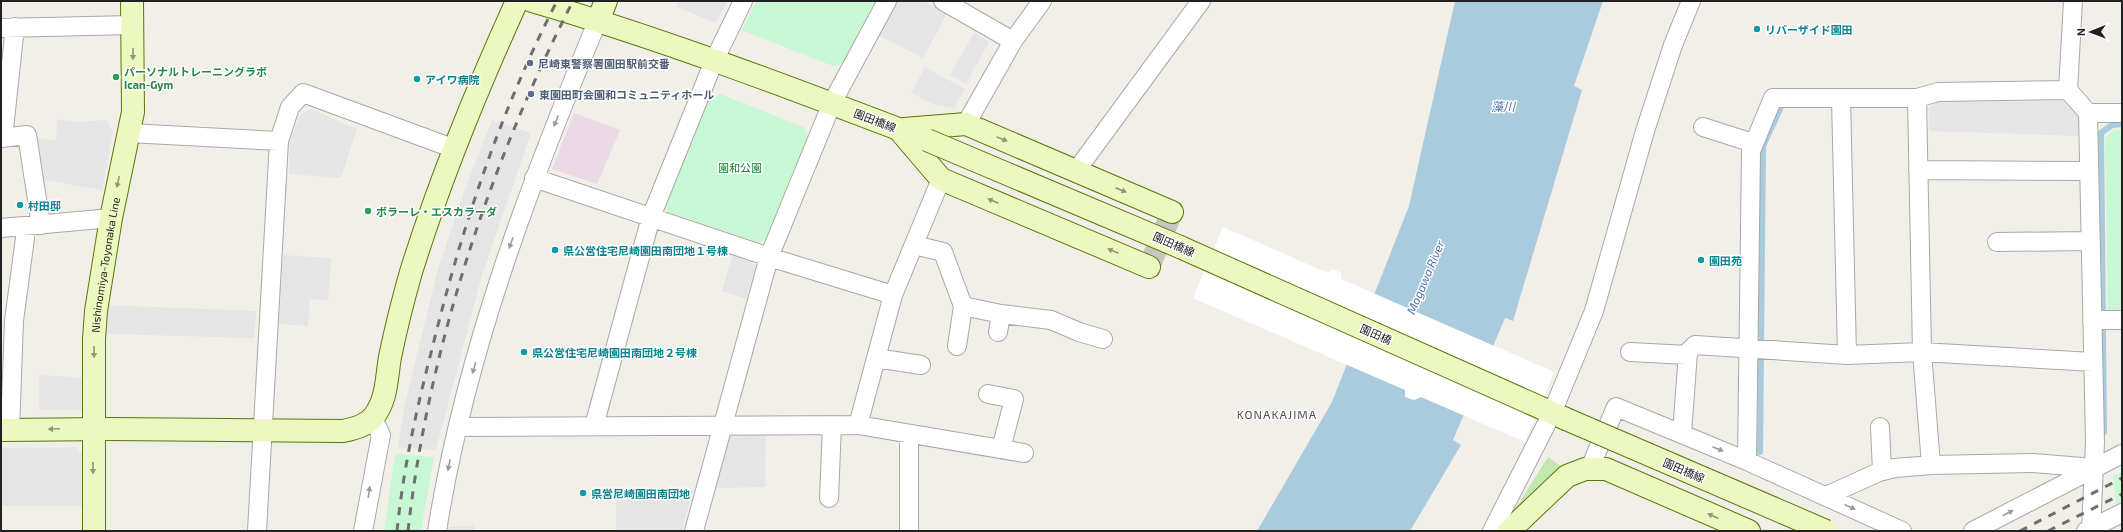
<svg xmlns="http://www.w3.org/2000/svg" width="2123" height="532" viewBox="0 0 2123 532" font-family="'Exo 2','Noto Sans JP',sans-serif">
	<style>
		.industrial { fill: #eadae5 }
		.grass { fill: #c3e9b0 }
		.park { fill: #c8f8d3 }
		.parking { fill: #e5e5e5 }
		.water { fill: #aacadd }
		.pier { fill: #fff }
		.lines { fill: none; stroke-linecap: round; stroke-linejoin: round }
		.stream { stroke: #aacadd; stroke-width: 6 }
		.secondary-tunnel { stroke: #c7c6c0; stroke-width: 22; stroke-dasharray: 22 11; stroke-linecap: butt }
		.street-casing { stroke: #a8a8a8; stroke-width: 20 }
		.secondary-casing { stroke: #5a7808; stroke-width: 24 }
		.street { stroke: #fff; stroke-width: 18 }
		.secondary { stroke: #ecf8bf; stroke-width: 22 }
		.rail { stroke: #6f6f6f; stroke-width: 3; stroke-dasharray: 8 8; stroke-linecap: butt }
		.secondary-bridge-casing { stroke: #5a7808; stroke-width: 24; stroke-linecap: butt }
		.secondary-bridge { stroke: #ecf8bf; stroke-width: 22 }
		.oneway { fill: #919778 }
		.oneway2 { fill: #9b9b9b }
		.culture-dot { fill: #0f9aa8; stroke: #fff; stroke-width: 1.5 }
		.service-dot { fill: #5c6f8a; stroke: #fff; stroke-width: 1.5 }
		.leisure-dot { fill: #2e9e5b; stroke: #fff; stroke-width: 1.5 }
		.labels { text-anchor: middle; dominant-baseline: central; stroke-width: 3; stroke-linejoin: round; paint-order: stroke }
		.culture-label { font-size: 11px; font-weight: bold; fill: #0d838f; stroke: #fff; text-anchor: start }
		.service-label { font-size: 11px; font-weight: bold; fill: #4e5e75; stroke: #fff; text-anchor: start }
		.leisure-label { font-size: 11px; font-weight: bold; fill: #27864d; stroke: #fff; text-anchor: start }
		.street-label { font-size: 11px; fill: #212121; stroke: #fff }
		.park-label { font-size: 11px; fill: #0f7f2a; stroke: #fff }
		.water-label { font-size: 12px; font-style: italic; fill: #4f70af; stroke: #fff }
		.neighbourhood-label { font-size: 12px; letter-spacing: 1px; fill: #545454; stroke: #fff }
	</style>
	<rect width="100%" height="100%" fill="#f1efe8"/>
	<path class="industrial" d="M574,113L620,130L597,184L552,169Z"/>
	<path class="grass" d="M1548,457L1563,468C1544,480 1532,499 1514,511Z"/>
	<path class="park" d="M756,1H879L850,62L833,66L742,30Z
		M720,94L805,128L810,140L770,237L759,243L667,212L666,203L706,104Z
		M2114,130H2122V314H2108L2105,138Z
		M395,454L434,457L421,531H384Z
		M2122,471V503L2116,506L2113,476Z"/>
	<path class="parking" d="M679,1H727L716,23L677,7Z
		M896,1H923L947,14L923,58L878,35Z
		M974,33L989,42L966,84L950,75Z
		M925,67L965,89L954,108L933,104L911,93Z
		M2067,101L2079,117L2080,136L1929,131V108L1936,102Z
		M310,109L357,129L341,178L289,174L290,142L300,115Z
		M57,119L75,122L107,120L113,132L102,190L39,179L37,138L56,140Z
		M492,120L531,133L482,275L436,450L398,447L404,408L438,269L465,189Z
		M733,254L750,260L756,267L746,299L722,291Z
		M283,255L331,258L328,300L310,299L308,326L279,324Z
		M106,305L256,311L254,338L106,334Z
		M39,375L88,378L87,408L82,410H39Z
		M766,435L765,487L713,488L727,437Z
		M75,447L84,457V506H1V448Z
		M693,490L682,531H616V492Z
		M474,526V531H446L447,527Z"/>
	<path class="water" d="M1455,1H1603L1574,86L1582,90L1513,321L1505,318L1453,440L1461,445L1410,531H1257L1332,402L1409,206Z"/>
	<path class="pier" d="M1223,227L1328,273L1333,269L1341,273V279L1554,372L1525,442L1421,397L1414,400L1405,397V390L1193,298Z"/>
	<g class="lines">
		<path class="stream" d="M2104,432L2101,133L2112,125L2122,124
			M1760,452L1763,146L1780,109"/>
		<path class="secondary-tunnel" d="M1149,267L1172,212"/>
		<defs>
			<path id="street" d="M943,1L1013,41
				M1,28L133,25
				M2068,90L2073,1
				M1841,98L1847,355
				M1917,98L1922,352L1931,465
				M2088,113L2095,442L2091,531
				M966,124L1013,41L1042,1
				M1703,127L1753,143
				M129,133L279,141
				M1,138L27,135L41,225
				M3,138L15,27
				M1918,170L2089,171
				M1076,171L1201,1
				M534,178L769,257L893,295
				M1,228L111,218
				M1997,242L2091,241
				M914,245L943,252L963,306L1001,314L1051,320L1079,332L1103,339
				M2092,320H2122
				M998,332L1001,314
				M957,346L963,306
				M1630,352L1688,355
				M876,358L921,365
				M988,394L1014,399L1001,449
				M858,425L893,295L941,179
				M594,426L651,217L714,61L743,1
				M458,427L858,425L1024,453
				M1880,427L1882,471
				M10,430L14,321L25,238L24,227
				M909,434V531
				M1682,434L1688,352L1695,345L1847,355L1922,352L2093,362
				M1747,461L1751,151L1773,98H1917L1938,92L2068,90L2088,113H2122
				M1606,469L1592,463L1616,407L1747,461L1902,531
				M1826,496L1879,472L1895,468L1931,465L2033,463L2094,468
				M829,498L832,425
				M257,531L279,141L290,107L303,93L455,149
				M363,531L381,435L373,418
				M437,531C465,354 529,185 598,20
				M694,531L769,257L832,103L887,1
				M1492,531L1552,413L1594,311L1645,131L1673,45L1691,1
				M1973,531L2122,454
				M2086,531L2122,513"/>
			<g id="secondary">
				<path d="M532,1C666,40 796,90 927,140"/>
				<path d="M598,20L606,1"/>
				<path d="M904,129L966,124L1172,212"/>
				<path d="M901,132L941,179L1149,267"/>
				<path d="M1180,247L1566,419"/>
				<path d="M1,430L111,429L343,431C358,428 371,424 378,410C387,395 387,374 390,357C396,328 403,300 411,272C440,179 477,89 517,1"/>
				<path id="s1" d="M94,531V339L96,311L111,218L133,112L132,1"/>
				<path d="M1509,531L1567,476L1585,469H1606L1749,531"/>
			</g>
		</defs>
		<use href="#street" class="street-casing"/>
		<use href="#secondary" class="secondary-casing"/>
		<use href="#street" class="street"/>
		<use href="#secondary" class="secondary"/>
		<path class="rail" d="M397,531C403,471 416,411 431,353C461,230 499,114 557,1
			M408,531C428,350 490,163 573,1
			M2020,531L2122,478
			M2048,531L2122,494"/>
		<defs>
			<path id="secondary-bridge" d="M927,140L1180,247
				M1566,419L1826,531"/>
		</defs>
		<use href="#secondary-bridge" class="secondary-bridge-casing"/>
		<use href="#secondary-bridge" class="secondary-bridge"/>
	</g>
	<defs><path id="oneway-solid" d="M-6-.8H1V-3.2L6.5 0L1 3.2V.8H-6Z"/></defs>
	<g class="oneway">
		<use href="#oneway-solid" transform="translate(133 54) rotate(90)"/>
		<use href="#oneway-solid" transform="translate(1002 139) rotate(23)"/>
		<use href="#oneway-solid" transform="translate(118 182) rotate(102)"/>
		<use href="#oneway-solid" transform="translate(1121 190) rotate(23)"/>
		<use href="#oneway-solid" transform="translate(993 201) rotate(-157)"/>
		<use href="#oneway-solid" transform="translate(1113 251) rotate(-157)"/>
		<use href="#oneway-solid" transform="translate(94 352) rotate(90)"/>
		<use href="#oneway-solid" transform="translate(54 429) rotate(178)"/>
		<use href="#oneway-solid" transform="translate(93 468) rotate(89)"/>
		<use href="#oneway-solid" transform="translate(1713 516) rotate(-156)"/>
	</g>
	<g class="oneway2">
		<use href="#oneway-solid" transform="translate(556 121) rotate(112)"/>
		<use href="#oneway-solid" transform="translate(511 243) rotate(109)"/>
		<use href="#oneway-solid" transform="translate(474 368) rotate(106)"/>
		<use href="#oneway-solid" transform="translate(1718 449) rotate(23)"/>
		<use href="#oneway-solid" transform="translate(449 465) rotate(101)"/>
		<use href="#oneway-solid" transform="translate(369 492) rotate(-81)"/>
		<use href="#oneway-solid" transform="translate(1850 507) rotate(24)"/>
		<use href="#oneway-solid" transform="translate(2008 513) rotate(-28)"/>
	</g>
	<g class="culture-dot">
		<circle cx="1757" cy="29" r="4"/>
		<circle cx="417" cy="79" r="4"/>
		<circle cx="20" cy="205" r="4"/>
		<circle cx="555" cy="250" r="4"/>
		<circle cx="1701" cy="260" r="4"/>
		<circle cx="524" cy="352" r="4"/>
		<circle cx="583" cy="493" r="4"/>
	</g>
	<g class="service-dot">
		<circle cx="530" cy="63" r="4"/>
		<circle cx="531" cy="94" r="4"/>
	</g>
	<g class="leisure-dot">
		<circle cx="116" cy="77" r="4"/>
		<circle cx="368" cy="211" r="4"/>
	</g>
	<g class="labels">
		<g class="culture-label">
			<text x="1765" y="29">リバーザイド園田</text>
			<text x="425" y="79">アイワ病院</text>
			<text x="28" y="205">村田邸</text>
			<text x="563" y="250">県公営住宅尼崎園田南団地１号棟</text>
			<text x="1709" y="260">園田苑</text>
			<text x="532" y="352">県公営住宅尼崎園田南団地２号棟</text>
			<text x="591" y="493">県営尼崎園田南団地</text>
		</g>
		<g class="service-label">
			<text x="538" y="63">尼崎東警察署園田駅前交番</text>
			<text x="539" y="94">東園田町会園和コミュニティホール</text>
		</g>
		<g class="leisure-label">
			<text x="124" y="71">パーソナルトレーニングラボ<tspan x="124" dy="13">Ican-Gym</tspan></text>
			<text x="376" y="211">ボラーレ・エスカラーダ</text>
		</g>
		<g class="street-label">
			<text transform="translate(875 120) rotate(21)">園田橋線</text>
			<text transform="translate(1174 244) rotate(24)">園田橋線</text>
			<text stroke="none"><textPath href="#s1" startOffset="267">Nishinomiya-Toyonaka Line</textPath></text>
			<text transform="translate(1376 334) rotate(24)">園田橋</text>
			<text transform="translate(1684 470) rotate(23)">園田橋線</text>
		</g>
		<g class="park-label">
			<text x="740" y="167">園和公園</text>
		</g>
		<g class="water-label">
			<text x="1503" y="106">藻川</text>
			<text transform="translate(1425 277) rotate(-67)">Mogawa River</text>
		</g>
		<g class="neighbourhood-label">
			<text x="1277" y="414">KONAKAJIMA</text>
		</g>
	</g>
	<rect width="2123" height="532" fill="none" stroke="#212121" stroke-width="4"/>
	<g transform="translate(2091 32) rotate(269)" stroke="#ffffff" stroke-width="3" paint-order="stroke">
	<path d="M0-3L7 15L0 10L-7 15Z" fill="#212121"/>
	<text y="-6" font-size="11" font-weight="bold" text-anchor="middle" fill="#212121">N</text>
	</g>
</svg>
